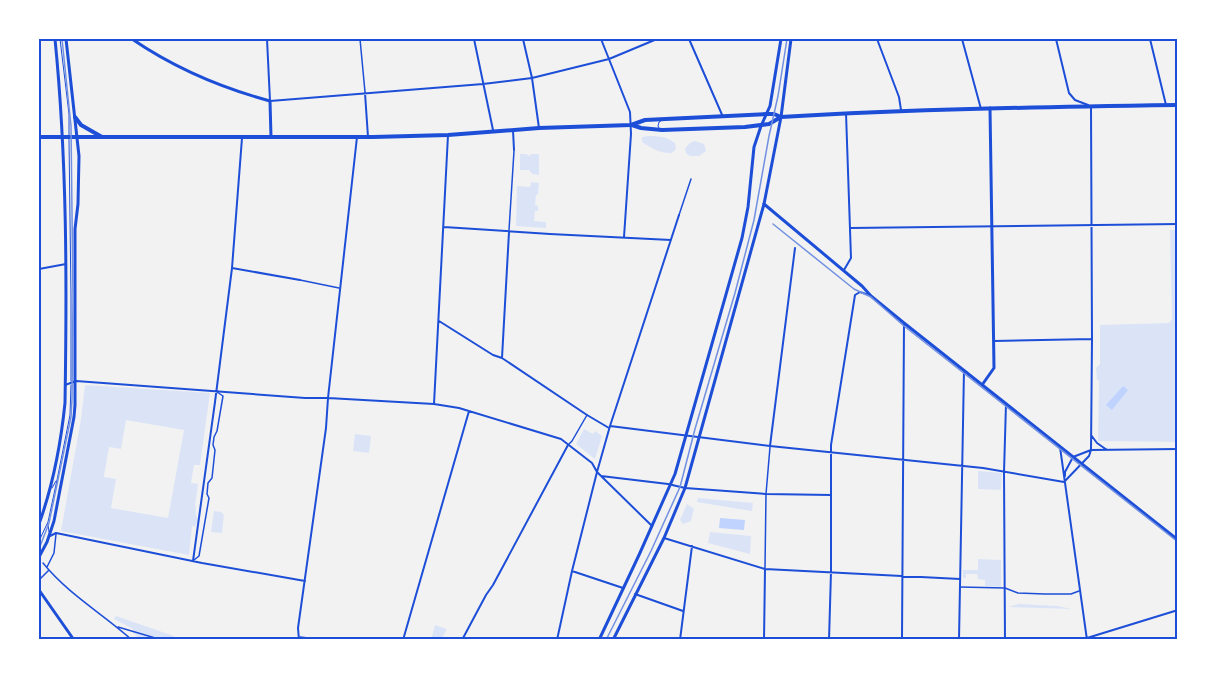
<svg xmlns="http://www.w3.org/2000/svg" width="1217" height="679" viewBox="0 0 1217 679" font-family="Inter,sans-serif">
	<style>
		.green { fill: #dbe4f7; fill-rule: evenodd }
		.water { fill: #bfd3fe }
		.lines { fill: none; stroke-linecap: round; stroke-linejoin: round }
		.service { stroke: #1d4ed8; stroke-width: 1 }
		.pedestrian { stroke: #1d4ed8; stroke-width: 1.5 }
		.minor { stroke: #1d4ed8; stroke-width: 2 }
		.tertiary { stroke: #1d4ed8; stroke-width: 3 }
		.secondary { stroke: #1d4ed8; stroke-width: 3 }
		.primary { stroke: #1d4ed8; stroke-width: 4 }
		.tram { stroke: #7290e2; stroke-width: 1.5 }
		.neatline { fill: none; stroke: #1d4ed8; stroke-width: 2 }
	</style>
	<rect width="100%" height="100%" fill="#f2f2f2"/>
	<path class="green" d="M642,137C653,135 666,136 675,143L676,149L672,153C661,154 651,148 642,142Z
		M695,141L704,144L706,151L699,156H690L686,153L685,148L690,143Z
		M520,154H526L530,156L531,154H539V175L532,174L529,170H520Z
		M531,182L539,183L538,194L536,195L535,205L538,206V211H535L534,221L546,222V228L516,226L517,186L529,187L531,185Z
		M1170,230H1178V442L1098,441L1099,381L1097,380L1096,368L1100,364V325L1169,323L1172,319Z
		M85,385L210,393L200,465H194L191,483L198,484L195,506L196,507C195,512 196,516 198,520L195,527L192,526L189,555L61,531L81,419ZM126,420L184,430L168,518L111,508L116,479L104,477V476L109,447L121,449Z
		M584,429L593,434L595,431L602,436L595,459L576,444Z
		M355,434L371,436L369,453L353,451Z
		M978,471L1002,473L1001,490L978,489Z
		M698,498L753,503L752,511L697,502Z
		M687,504L694,509L691,521L683,524L680,520Z
		M214,511L222,512V514H224L222,533L211,532Z
		M710,532L751,536L750,554L708,543Z
		M978,559L1001,560V587L985,586V580L978,579L977,574H966V578H963V570H978Z
		M1019,604L1057,606L1072,609L1008,607Z
		M116,616L174,636L171,640H141L133,633V629L114,619Z
		M435,625L447,629L441,640H431Z"/>
	<path class="water" d="M1123,386L1128,390L1112,410L1106,405Z
		M720,518L745,520L744,530L719,528Z"/>
	<g class="lines">
		<path class="service" d="M60,39L69,114V135
			M659,128L658,126L659,122L661,121
			M69,139L71,297V381
			M52,488L56,481
			M48,524L49,532
			M39,541L48,522L57,480L70,415L71,385"/>
		<path class="pedestrian" d="M360,39L365,92
			M679,215L691,179
			M509,230L514,151
			M300,280L339,288
			M569,444L572,441L587,415
			M194,560L199,556L209,498L207,494L208,483L212,478L215,450L213,445L214,437L217,431L223,396L217,392
			M43,563C68,594 103,614 132,640
			M47,567L54,553L56,534
			M765,568L766,494L770,447
			M39,580L49,570
			M960,587L1005,588L1018,593L1045,594H1071L1079,591
			M118,627L162,640
			M300,637L325,640"/>
		<path class="minor" d="M267,39L270,101L483,84L532,78L609,59L657,39
			M474,39L493,130
			M523,39L532,78L539,128
			M601,39L630,112L631,134L624,237
			M689,39L723,117
			M877,39L899,97L901,110
			M962,39L981,109
			M1056,39L1069,93L1075,100L1088,105
			M1150,39L1166,105
			M365,93L368,137
			M513,130L514,150
			M444,227L550,234L671,240
			M850,228L1178,224
			M232,268L300,280
			M39,269L66,264
			M844,270L851,258L846,113
			M439,321L493,355L502,358L587,415L609,428
			M994,341L1092,339
			M502,358L509,232
			M65,385L76,381L305,398H328L434,404L459,408L561,439L592,463L597,472L651,525
			M434,404L448,135
			M610,426L770,446L983,468L1064,482
			M1091,435L1097,443L1107,450
			M770,446L795,248
			M1060,447L1087,640
			M601,476L668,484L685,488L766,494L831,495
			M1065,476V472L1073,457L1091,450L1178,449
			M1064,482L1089,456L1091,450L1092,339L1091,108
			M50,536L56,533L61,534L202,563L305,581
			M664,538L765,569L960,579
			M193,561L215,402L232,268L242,138
			M572,571L623,588
			M635,594L683,611
			M1087,638L1178,610
			M299,640L298,628L326,428L328,398L357,137
			M403,640L469,411
			M462,640L486,595L493,585L568,445
			M557,640L572,571L597,472L610,426L679,215
			M680,640L692,546
			M764,640L765,569
			M829,640L831,572V445L855,295L860,292L869,295
			M902,640L904,323
			M959,640L964,370
			M1005,640L1004,472L1006,404"/>
		<path class="tertiary" d="M132,39C173,67 222,88 270,101L271,137
			M764,204L862,286L871,296L904,323L1178,540
			M982,385L994,368L990,108"/>
		<path class="secondary" d="M39,524C52,488 61,442 65,403C67,282 67,160 55,39
			M39,557L47,542L54,521L74,417L75,405V229L78,204L79,156L66,39
			M39,590L74,640
			M599,640L639,555L675,474L742,238L748,207L754,147L761,126L770,106L781,39
			M613,640L664,538L685,488L764,204L781,117L791,39"/>
		<path class="primary" d="M75,117L81,125L102,137
			M632,125L641,128L662,130L745,127L769,124L781,117
			M39,137H373L448,135L539,128L631,125L645,120L767,114H774L781,117C913,109 1046,107 1178,105"/>
		<path class="tram" d="M773,224L854,289L871,297L904,326L1178,542
			M39,549L49,523L71,417L72,399L73,298L71,126L62,39
			M606,640L651,551L680,487L695,429L735,293L754,220L769,136L778,96L787,39"/>
	</g>
	<rect width="1217" height="679" fill="none" stroke="#ffffff" stroke-width="81"/>
	<rect x="40" y="40" width="1136" height="598" class="neatline"/>
</svg>
